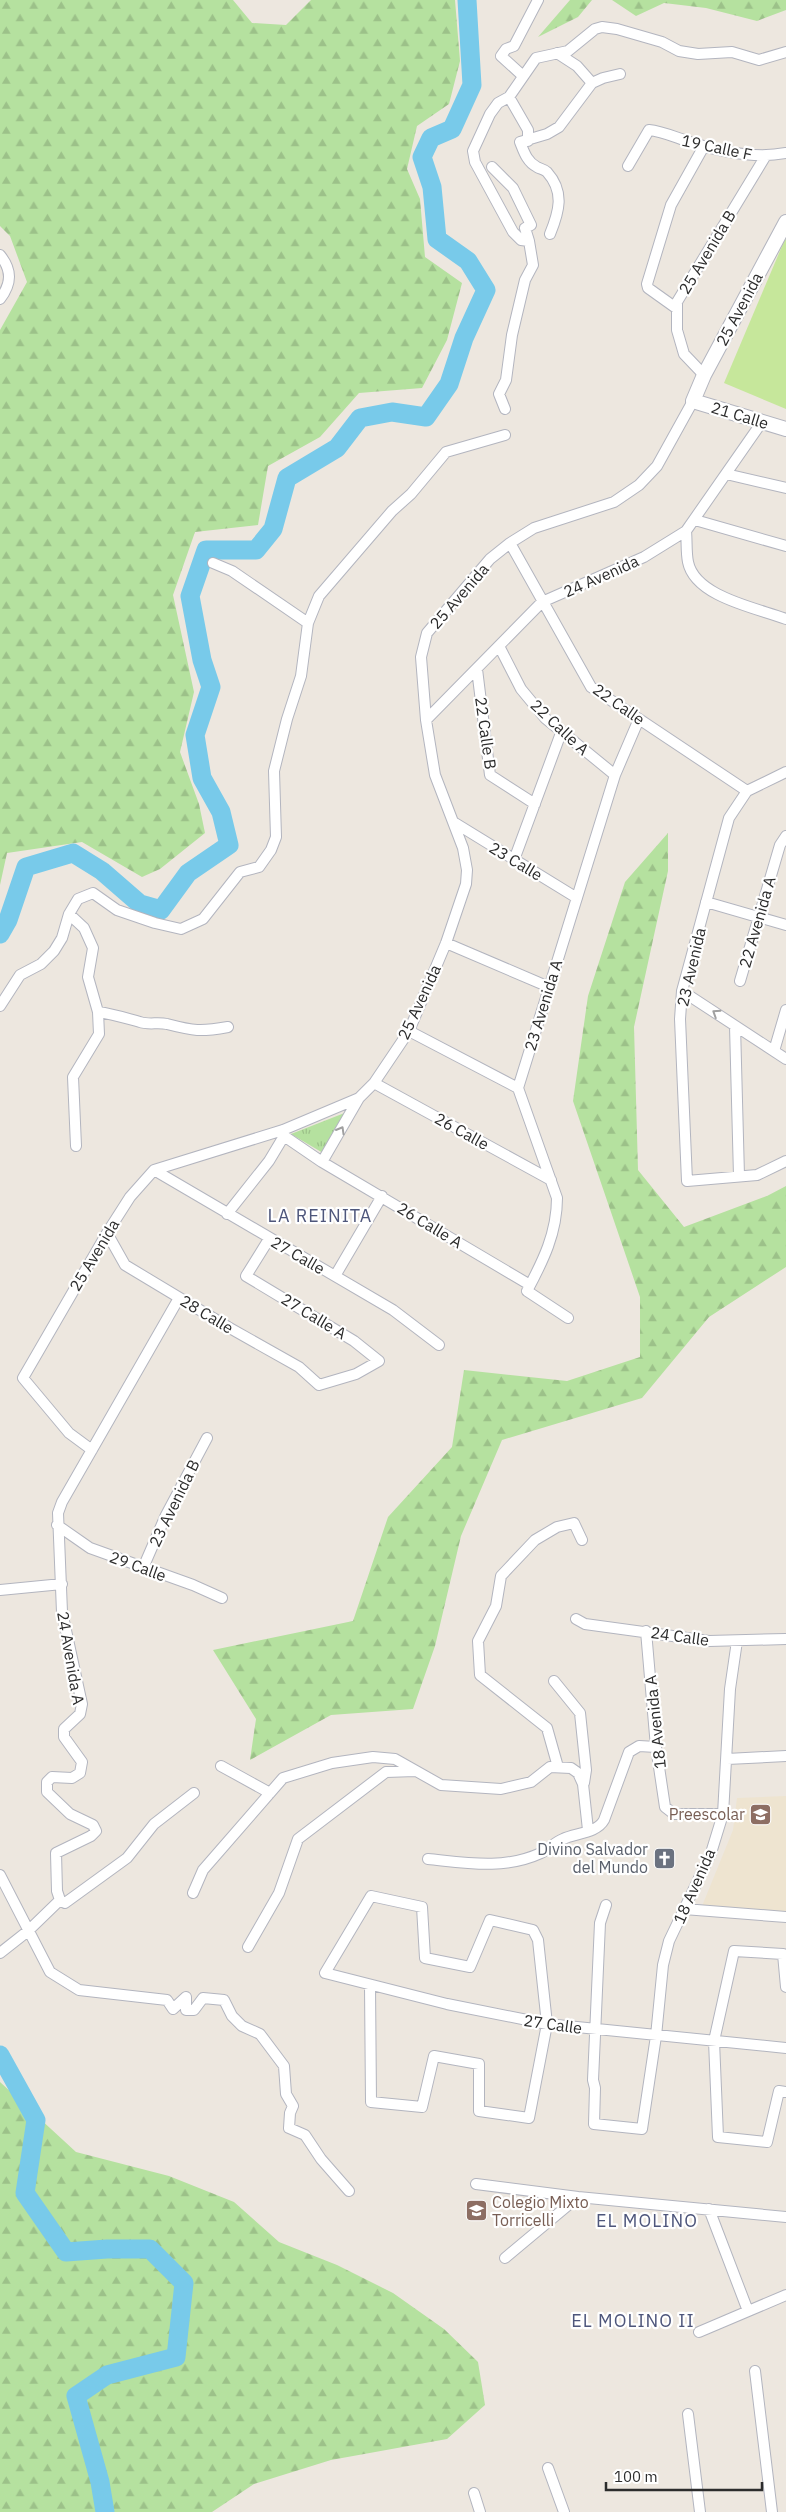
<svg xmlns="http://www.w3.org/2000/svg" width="786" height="2512" viewBox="0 0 786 2512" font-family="'IBM Plex Sans',sans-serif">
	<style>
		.education { fill: #eee4d0 }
		.grass { fill: url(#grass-tufts) }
		.forest { fill: url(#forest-firs) }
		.pitch { fill: #c6e79b }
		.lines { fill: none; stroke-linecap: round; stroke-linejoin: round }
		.river { stroke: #78caea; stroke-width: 19 }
		.street-casing { stroke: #b3b5bf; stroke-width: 12 }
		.secondary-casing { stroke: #b3b5bf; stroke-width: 16 }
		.street { stroke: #fff; stroke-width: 10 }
		.secondary { stroke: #fff; stroke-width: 14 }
		.oneway { stroke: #a0a0a0 }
		.labels { text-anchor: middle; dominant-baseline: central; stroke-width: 4.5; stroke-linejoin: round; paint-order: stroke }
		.street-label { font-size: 16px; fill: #2c2c2c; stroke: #fff }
		.education-label { font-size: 16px; fill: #785e54; stroke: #fff; text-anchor: end }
		.worship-label { font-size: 16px; fill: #5b616d; stroke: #fff; text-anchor: end }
		.neighbourhood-label { font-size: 18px; letter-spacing: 1px; fill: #4e567b; stroke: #fff }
	</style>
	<defs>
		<pattern id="grass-tufts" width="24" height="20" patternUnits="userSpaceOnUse" patternTransform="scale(1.25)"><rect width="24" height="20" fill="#b5e19f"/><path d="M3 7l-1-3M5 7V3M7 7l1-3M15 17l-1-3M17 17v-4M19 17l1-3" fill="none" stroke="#9cc189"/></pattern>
		<pattern id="forest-firs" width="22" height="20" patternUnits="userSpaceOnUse" patternTransform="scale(1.25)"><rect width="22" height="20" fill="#b5e19f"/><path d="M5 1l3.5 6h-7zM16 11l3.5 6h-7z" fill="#9cc189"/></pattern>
	</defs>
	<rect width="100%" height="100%" fill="#ede7df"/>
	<path class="education" d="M786,1796V1921L700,1911L733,1830L737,1798Z"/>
	<path class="grass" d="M347,1112L323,1153L291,1134Z"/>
	<path class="forest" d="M0,0H233L252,23L286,25L311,0H455L460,61L449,104L417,126L407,169L420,199L425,257L462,283L447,340L422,388L359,393L320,437L268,466L258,525L195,532L173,595L194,692L180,752L199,804L205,833L160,869L142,877L82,842L7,853L0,885V330L27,282L10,236L0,226Z
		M570,0H592L578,17L538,37Z
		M612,0H786V10L757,21L706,8L664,3L636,16Z
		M668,833V871L634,1027L638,1170L684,1227L767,1196L786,1186V1267L709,1317L642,1398L502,1440L461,1536L435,1646L413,1709L331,1715L250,1760L256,1719L213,1650L353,1621L388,1517L452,1447L464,1370L567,1381L640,1357V1297L573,1101L588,996L625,882Z
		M0,2082L76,2152L169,2176L234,2202L279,2242L337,2265L393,2293L444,2329L478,2362L485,2405L447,2439L331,2460L254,2484L212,2512H0Z"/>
	<path class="pitch" d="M785,239L786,240V409L724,383Z"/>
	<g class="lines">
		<path class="river" d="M0,934L8,920L26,867L73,853L102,871L140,904L161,910L188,873L229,845L221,812L202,778L195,735L211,687L202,660L190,596L206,550H256L273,529L287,478L337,448L360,418L392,412L426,417L449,384L464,338L486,290L468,261L437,239L432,187L422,157L431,138L452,129L472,85L467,0
			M0,2055L36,2120L25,2193L66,2252L107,2249H150L184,2283L176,2357L107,2375L76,2396L100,2482L105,2512"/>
		<defs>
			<path id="street" d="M557,53L577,66L592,83
				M523,76L501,56L506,49L514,46L538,0
				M509,97L528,130V141
				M628,166L649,130C662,131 677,138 690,142C721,152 755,159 786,153
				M492,167L513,188L531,225L525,228L529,241
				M550,234C559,212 565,192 547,172C544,169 540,169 537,167C527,162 524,152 520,142L547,134L559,127L592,83L603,78L620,74
				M0,255C12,270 12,283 0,299
				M676,308L648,288L647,284L671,205L704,146
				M704,375L684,354L677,330V302L765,157
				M505,409L499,394L506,380L512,335L525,280L533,265L529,241L521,240L513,232L475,162L473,151L490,114L498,103L509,97L536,58L568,51L595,29L602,27L617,29L662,42L679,51L698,54L732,52L759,60L786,52
				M726,474L786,488
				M695,520L786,546
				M686,531C687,541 686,552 688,562C695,597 757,608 786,619
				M510,543L591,687L747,791
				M213,563L232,571L308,623
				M499,646L521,689L545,718L615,775
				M477,669L490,775L535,804
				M426,720L542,602L644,557L686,531L762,422
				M747,791L729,818L682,991L680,1019L687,1181L757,1175L786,1161
				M747,791L786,772
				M455,823L577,898
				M514,860L561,733
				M706,902L786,925
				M69,914L84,928L93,948L88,977L98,1012L99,1034L73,1077L76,1146
				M446,943L549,987
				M740,981L780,845L786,836
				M682,991L786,1059
				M0,1006L20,975L41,964L54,951L62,938L69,914L78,899L93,893L117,910L155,923L181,929L203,919L240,872L259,867L271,850L276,837L274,771L287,719L301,676L308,623L319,596L392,511L411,494L446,452L505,435
				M98,1012C113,1014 125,1018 140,1022C148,1025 158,1022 167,1024C194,1031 200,1032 228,1027
				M735,1026L739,1176
				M409,1031L518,1088
				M774,1051L786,1010
				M374,1083L551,1180
				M283,1130L284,1136L322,1162L530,1285
				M322,1162L359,1098L374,1083L409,1031L446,943L466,884L467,870L463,848L435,775L426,720L421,657L427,633L490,559L510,543L534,528L614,502L639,485L657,466L693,401
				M154,1170L393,1310L439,1345
				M227,1214L269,1161L284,1136
				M107,1233L125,1265L228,1327L299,1367L319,1385L356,1374L379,1361L354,1341L246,1276L269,1239
				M335,1276L382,1196
				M568,1318L527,1291C543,1261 557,1233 557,1198L518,1088L615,775L639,719
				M92,1450L69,1433L23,1378L107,1233L130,1197L154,1170L283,1130L359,1098
				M57,1525L90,1548L193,1585L222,1598
				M143,1568L166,1515L207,1438
				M0,1590L62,1584
				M576,1619L585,1624L709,1641L786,1639
				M646,1631L656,1747L665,1807L674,1814H723
				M554,1681L580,1713L586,1770L584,1783
				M727,1759L786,1756
				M221,1766L270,1793
				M558,1767L547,1728L480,1675L478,1641L496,1606L501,1576L535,1540L557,1527L574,1523L582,1540
				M428,1859C467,1863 504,1870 541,1853C549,1849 555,1842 563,1839C576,1833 597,1833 604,1820L629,1752L639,1746L656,1747
				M0,1875L50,1972L79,1990L167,2000L173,2009L186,1997V2010H194L203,1998L224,2000L232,2016L242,2026L260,2034L284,2066L286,2094L293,2106L290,2113L289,2128L305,2135L321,2159L349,2191
				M193,1893L203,1870L283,1778L332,1763L373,1757L395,1759L441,1785L501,1789L531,1782L550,1767L571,1768L578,1773L583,1784L588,1830
				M60,1900L57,1891L56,1853L91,1836L96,1831L93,1825L70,1814L47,1792V1782L52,1777L72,1778L80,1773L82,1762L64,1737V1729L80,1714L82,1704L62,1612L58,1513L62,1502L179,1298
				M606,1905L600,1923L593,2080L595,2088L594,2124L642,2129L656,2036L663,1965L669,1941L711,1853L723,1814L730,1689L737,1641
				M684,1909L786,1917
				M248,1947L279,1893L298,1839L386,1772L415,1771
				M0,1953L28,1931L60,1900L65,1903L127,1858L154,1824L194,1793
				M370,1985L371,2102L422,2107L434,2056L479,2064V2111L529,2118L547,2024L538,1940L533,1930L490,1920L470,1967L425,1958L422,1907L371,1896L325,1973L447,2004L547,2024L786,2048
				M786,1987L783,1954L734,1951L714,2041L718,2137L767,2142L779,2091L786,2092
				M476,2184L578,2197L786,2217
				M709,2209L748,2311
				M505,2258L578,2197
				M699,2332L786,2295
				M755,2371L772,2512
				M688,2414L700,2512
				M548,2468L564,2512
				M474,2493L480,2512"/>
			<path id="secondary" d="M786,222L704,375L693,401L786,429"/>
		</defs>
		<use href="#street" class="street-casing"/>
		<use href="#secondary" class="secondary-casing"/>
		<use href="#street" class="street"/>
		<use href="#secondary" class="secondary"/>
	</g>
	<defs><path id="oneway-chevron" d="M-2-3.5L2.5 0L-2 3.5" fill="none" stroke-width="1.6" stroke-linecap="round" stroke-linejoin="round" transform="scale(1.25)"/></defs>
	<g class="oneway">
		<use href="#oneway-chevron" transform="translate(716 1013) rotate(-147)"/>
		<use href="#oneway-chevron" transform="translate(341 1130) rotate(-60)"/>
	</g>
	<defs>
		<symbol id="school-square" viewBox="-11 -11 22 22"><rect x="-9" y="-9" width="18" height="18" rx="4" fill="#8d6e63" stroke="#fff"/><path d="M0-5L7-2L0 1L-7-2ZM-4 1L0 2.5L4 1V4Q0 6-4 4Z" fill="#fff"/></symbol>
		<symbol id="church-square" viewBox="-11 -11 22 22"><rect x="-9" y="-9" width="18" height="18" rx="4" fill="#6b7280" stroke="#fff"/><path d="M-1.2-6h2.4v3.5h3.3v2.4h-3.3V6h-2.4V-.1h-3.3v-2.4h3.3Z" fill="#fff"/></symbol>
	</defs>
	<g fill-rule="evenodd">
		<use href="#school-square" x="748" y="1802" width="25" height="25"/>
		<use href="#church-square" x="652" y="1846" width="25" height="25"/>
		<use href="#school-square" x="464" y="2198" width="25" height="25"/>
	</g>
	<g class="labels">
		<g class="street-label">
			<text transform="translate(717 147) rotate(12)">19 Calle F</text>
			<text transform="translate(707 252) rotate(-59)">25 Avenida B</text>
			<text transform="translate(739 309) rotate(-62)">25 Avenida</text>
			<text transform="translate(740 415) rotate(17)">21 Calle</text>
			<text transform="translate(601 576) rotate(-24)">24 Avenida</text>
			<text transform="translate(459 596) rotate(-49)">25 Avenida</text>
			<text transform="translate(619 704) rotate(35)">22 Calle</text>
			<text transform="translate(560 727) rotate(43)">22 Calle A</text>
			<text transform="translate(486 733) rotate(82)">22 Calle B</text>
			<text transform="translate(516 861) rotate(31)">23 Calle</text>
			<text transform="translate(757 922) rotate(-74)">22 Avenida A</text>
			<text transform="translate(691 967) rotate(-77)">23 Avenida</text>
			<text transform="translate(419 1002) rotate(-65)">25 Avenida</text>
			<text transform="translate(543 1005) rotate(-73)">23 Avenida A</text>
			<text transform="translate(462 1131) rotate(29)">26 Calle</text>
			<text transform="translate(430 1225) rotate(31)">26 Calle A</text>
			<text transform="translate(94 1255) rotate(-59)">25 Avenida</text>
			<text transform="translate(298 1255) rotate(30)">27 Calle</text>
			<text transform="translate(207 1314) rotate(31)">28 Calle</text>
			<text transform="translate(314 1316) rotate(31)">27 Calle A</text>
			<text transform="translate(174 1503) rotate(-64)">23 Avenida B</text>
			<text transform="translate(138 1566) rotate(20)">29 Calle</text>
			<text transform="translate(680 1636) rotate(8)">24 Calle</text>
			<text transform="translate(71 1658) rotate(80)">24 Avenida A</text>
			<text transform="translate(655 1722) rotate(-96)">18 Avenida A</text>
			<text transform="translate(694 1886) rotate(-66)">18 Avenida</text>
			<text transform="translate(553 2024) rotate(8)">27 Calle</text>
		</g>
		<g class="education-label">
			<text x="745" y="1814">Preescolar</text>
			<text x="492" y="2202" text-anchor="start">Colegio Mixto<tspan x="492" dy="18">Torricelli</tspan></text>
		</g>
		<g class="worship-label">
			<text x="648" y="1849">Divino Salvador<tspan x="648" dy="18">del Mundo</tspan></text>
		</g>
		<g class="neighbourhood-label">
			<text x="320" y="1215">LA REINITA</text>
			<text x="647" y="2220">EL MOLINO</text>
			<text x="633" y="2320">EL MOLINO II</text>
		</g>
	</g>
	<path d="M606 2482v8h156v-8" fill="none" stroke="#2c2c2c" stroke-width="2.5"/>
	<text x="614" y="2482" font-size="15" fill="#2c2c2c" stroke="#ffffff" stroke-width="4" paint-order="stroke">100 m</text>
</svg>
